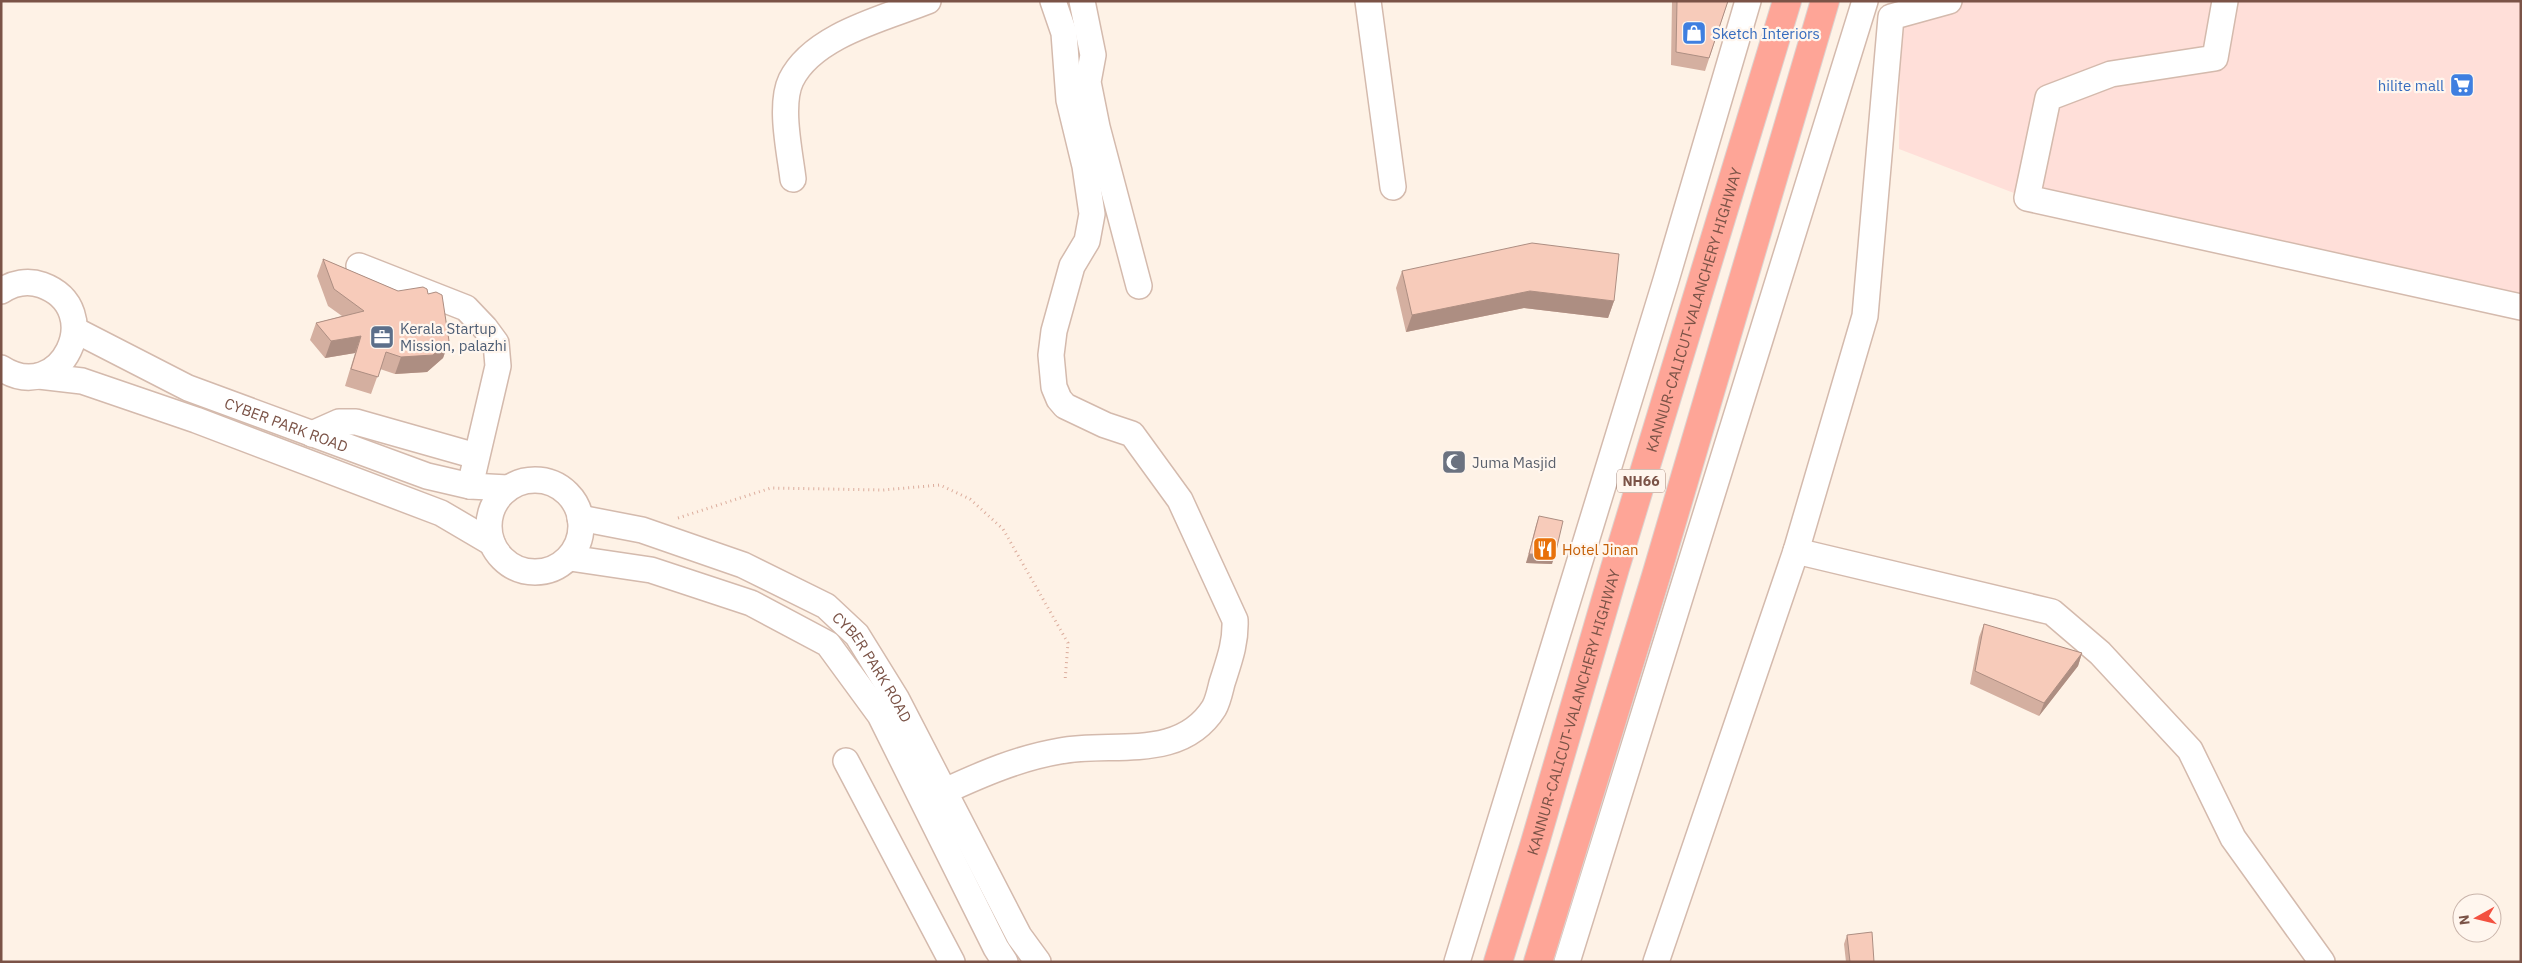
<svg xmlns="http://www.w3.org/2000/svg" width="2522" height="963" viewBox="0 0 2522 963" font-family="'IBM Plex Sans',sans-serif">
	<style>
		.commercial { fill: #ffdfd9 }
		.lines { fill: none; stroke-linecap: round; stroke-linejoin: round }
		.minor-casing { stroke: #d4baad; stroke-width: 28 }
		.highway-casing { stroke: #ddd2cf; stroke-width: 30 }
		.path { stroke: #dcad9d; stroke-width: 3; stroke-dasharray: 1 4; stroke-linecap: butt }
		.minor { stroke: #fff; stroke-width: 25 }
		.highway { stroke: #fea597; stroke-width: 28 }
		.wall { fill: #d4afa0 }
		.shaded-wall { fill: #ad8e82 }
		.building { fill: #f7cbba; stroke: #ad8e82 }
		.labels { text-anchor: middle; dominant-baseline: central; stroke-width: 4.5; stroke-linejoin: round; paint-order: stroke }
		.shield { fill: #fff6ee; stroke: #a38479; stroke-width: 1 }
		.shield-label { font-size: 14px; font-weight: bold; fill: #7b5347 }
		.shop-label { font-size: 15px; fill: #366cbe; stroke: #fff6ee; text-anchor: start }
		.street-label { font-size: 15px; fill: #7b5347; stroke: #fff6ee }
		.service-label { font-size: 15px; fill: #4e5e75; stroke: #fff6ee; text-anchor: start }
		.worship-label { font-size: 15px; fill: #5b616d; stroke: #fff6ee; text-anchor: start }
		.food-label { font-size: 15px; fill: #c56008; stroke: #fff6ee; text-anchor: start }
	</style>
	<rect width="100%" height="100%" fill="#fef2e6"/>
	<path class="commercial" d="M1900,1H2521V307L2027,198L1899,149Z"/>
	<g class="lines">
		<defs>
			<g id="minor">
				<path d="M1082,1L1093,55L1088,82L1097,127L1139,286"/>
				<path d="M1368,1L1393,187"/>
				<path d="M2225,1L2215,58L2111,74L2048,98L2027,198L2521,307"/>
				<path d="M793,179C790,153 779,105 791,80C813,35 885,18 928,1"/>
				<path d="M359,266L466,308L485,328L496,343L498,366L470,486"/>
				<path d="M1,291C13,283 28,280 42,285C108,309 61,407 1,368"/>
				<path id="s1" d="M75,330L188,388L427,476L470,486L508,488"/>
				<path d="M39,376L82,381L196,420L441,513L492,543"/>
				<path d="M312,434L339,422H356L476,456"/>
				<circle cx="535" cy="526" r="46"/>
				<path id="s2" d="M580,518L642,530L743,565L826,606L857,635L896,698L1019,936L1038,962"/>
				<path d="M1796,551L2052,612L2100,653L2190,750L2233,838L2322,962"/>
				<path d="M570,558L651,570L751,603L828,644L880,715L996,948L1005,962"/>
				<path d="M846,761L952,962"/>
				<path d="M945,791C982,774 1019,758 1060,751C1112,741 1180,762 1214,708C1218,701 1220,691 1222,683C1229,661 1236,643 1235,620L1180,500L1132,434L1105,425L1065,406L1059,399L1054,387L1051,355L1054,331L1072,266L1087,241L1092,214L1085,166L1069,100L1064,33L1053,1"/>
				<path d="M1457,962L1666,280L1748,1"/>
				<path d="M1567,962L1865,1"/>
				<path d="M1656,962L1796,551L1865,316L1891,17L1949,1"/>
			</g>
			<g id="highway">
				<path id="s3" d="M1498,962L1534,846L1615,568L1787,1"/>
				<path d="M1538,962L1656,576L1825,1"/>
			</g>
		</defs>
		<use href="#minor" class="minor-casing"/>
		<use href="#highway" class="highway-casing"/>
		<path class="path" d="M678,518L771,488L883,490L940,485L970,499L1003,529L1068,643L1065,681"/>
		<use href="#minor" class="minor"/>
		<use href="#highway" class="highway"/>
	</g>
	<path class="wall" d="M1672,1H1728L1705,71L1671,65Z
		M323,259L398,291L428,294L449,341L443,358L427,372L395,374L380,369L371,394L345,386L355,353L325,358L310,340L316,323L342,316L328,306L317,276Z
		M1402,271L1614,301L1608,318L1524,308L1406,332L1396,288Z
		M1539,516L1552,564L1526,563L1536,525Z
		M1984,624L2082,653L2078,666L2039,716L1970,684L1979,637Z
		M1847,935L1874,962H1846L1844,944Z"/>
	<path class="shaded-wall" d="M1530,291L1614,301L1608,318L1524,308L1406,332L1412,315Z
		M361,336L355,353L325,358L331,341Z
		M449,341L443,358L427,372L395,374L401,357Z
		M1529,554L1555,555L1552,564L1526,563Z
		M2082,653L2078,666L2039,716L2044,703Z"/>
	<path class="building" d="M1677,1H1728L1709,58L1676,52Z
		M1532,243L1619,254L1614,301L1530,291L1412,315L1402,271Z
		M323,259L398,291L423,287L427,289L428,294L436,292L442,295L449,341L433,355L401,357L386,352L378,377L351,369L361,336L331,341L316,323L364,311L334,289Z
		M1539,516L1563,521L1555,555L1529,554Z
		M1984,624L2082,653L2044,703L1975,671Z
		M1872,932L1874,962H1850L1847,935Z"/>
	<defs>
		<symbol id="shop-square" viewBox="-11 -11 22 22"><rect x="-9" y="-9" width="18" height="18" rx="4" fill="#3f7fe0" stroke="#fff6ee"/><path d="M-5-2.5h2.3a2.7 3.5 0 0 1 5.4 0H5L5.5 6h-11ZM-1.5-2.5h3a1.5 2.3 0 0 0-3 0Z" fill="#fff"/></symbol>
		<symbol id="supermarket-square" viewBox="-11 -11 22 22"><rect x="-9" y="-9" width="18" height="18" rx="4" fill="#3f7fe0" stroke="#fff6ee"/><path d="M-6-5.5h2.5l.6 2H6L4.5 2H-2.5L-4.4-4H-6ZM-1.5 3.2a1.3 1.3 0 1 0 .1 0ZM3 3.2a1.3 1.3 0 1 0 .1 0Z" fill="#fff"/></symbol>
		<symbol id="office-square" viewBox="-11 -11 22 22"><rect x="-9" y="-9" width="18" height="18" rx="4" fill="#5c6f8a" stroke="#fff6ee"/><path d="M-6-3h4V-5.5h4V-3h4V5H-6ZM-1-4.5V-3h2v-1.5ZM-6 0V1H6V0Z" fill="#fff"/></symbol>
		<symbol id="mosque-square" viewBox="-11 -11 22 22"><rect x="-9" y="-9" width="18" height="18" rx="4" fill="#6b7280" stroke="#fff6ee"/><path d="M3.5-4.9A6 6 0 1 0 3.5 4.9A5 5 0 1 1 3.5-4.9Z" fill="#fff"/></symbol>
		<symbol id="restaurant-square" viewBox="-11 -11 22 22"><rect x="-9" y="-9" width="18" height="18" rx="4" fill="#e8710a" stroke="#fff6ee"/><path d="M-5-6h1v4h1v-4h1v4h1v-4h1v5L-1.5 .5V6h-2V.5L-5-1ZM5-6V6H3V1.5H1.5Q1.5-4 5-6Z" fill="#fff"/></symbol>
	</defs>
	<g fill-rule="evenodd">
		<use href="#shop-square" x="1680" y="19" width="28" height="28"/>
		<use href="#supermarket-square" x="2448" y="71" width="28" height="28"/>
		<use href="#office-square" x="368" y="323" width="28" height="28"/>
		<use href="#mosque-square" x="1440" y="448" width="28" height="28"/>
		<use href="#restaurant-square" x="1531" y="535" width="28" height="28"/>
	</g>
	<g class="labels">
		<rect class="shield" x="1617" y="469.5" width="48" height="23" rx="4"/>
		<g class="shield-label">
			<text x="1641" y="481">NH66</text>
		</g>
		<g class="shop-label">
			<text x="1712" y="33">Sketch Interiors</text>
			<text x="2444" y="85" text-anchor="end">hilite mall</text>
		</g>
		<g class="street-label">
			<text stroke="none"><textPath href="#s3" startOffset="681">KANNUR-CALICUT-VALANCHERY HIGHWAY</textPath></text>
			<text stroke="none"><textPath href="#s1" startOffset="232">CYBER PARK ROAD</textPath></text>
			<text stroke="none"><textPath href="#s2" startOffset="340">CYBER PARK ROAD</textPath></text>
			<text stroke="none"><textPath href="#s3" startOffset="261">KANNUR-CALICUT-VALANCHERY HIGHWAY</textPath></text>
		</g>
		<g class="service-label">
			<text x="400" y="328">Kerala Startup<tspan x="400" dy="17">Mission, palazhi</tspan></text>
		</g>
		<g class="worship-label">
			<text x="1472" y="462">Juma Masjid</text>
		</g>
		<g class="food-label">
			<text x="1562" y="549">Hotel Jinan</text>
		</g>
	</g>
	<rect width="2522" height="963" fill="none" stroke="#7b5347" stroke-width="5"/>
	<g transform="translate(2477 918) rotate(262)"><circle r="24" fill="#fff6ee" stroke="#cab5ab"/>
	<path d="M0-4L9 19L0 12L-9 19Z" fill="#f35140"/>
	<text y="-8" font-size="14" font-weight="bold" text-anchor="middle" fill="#7b5347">N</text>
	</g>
</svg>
